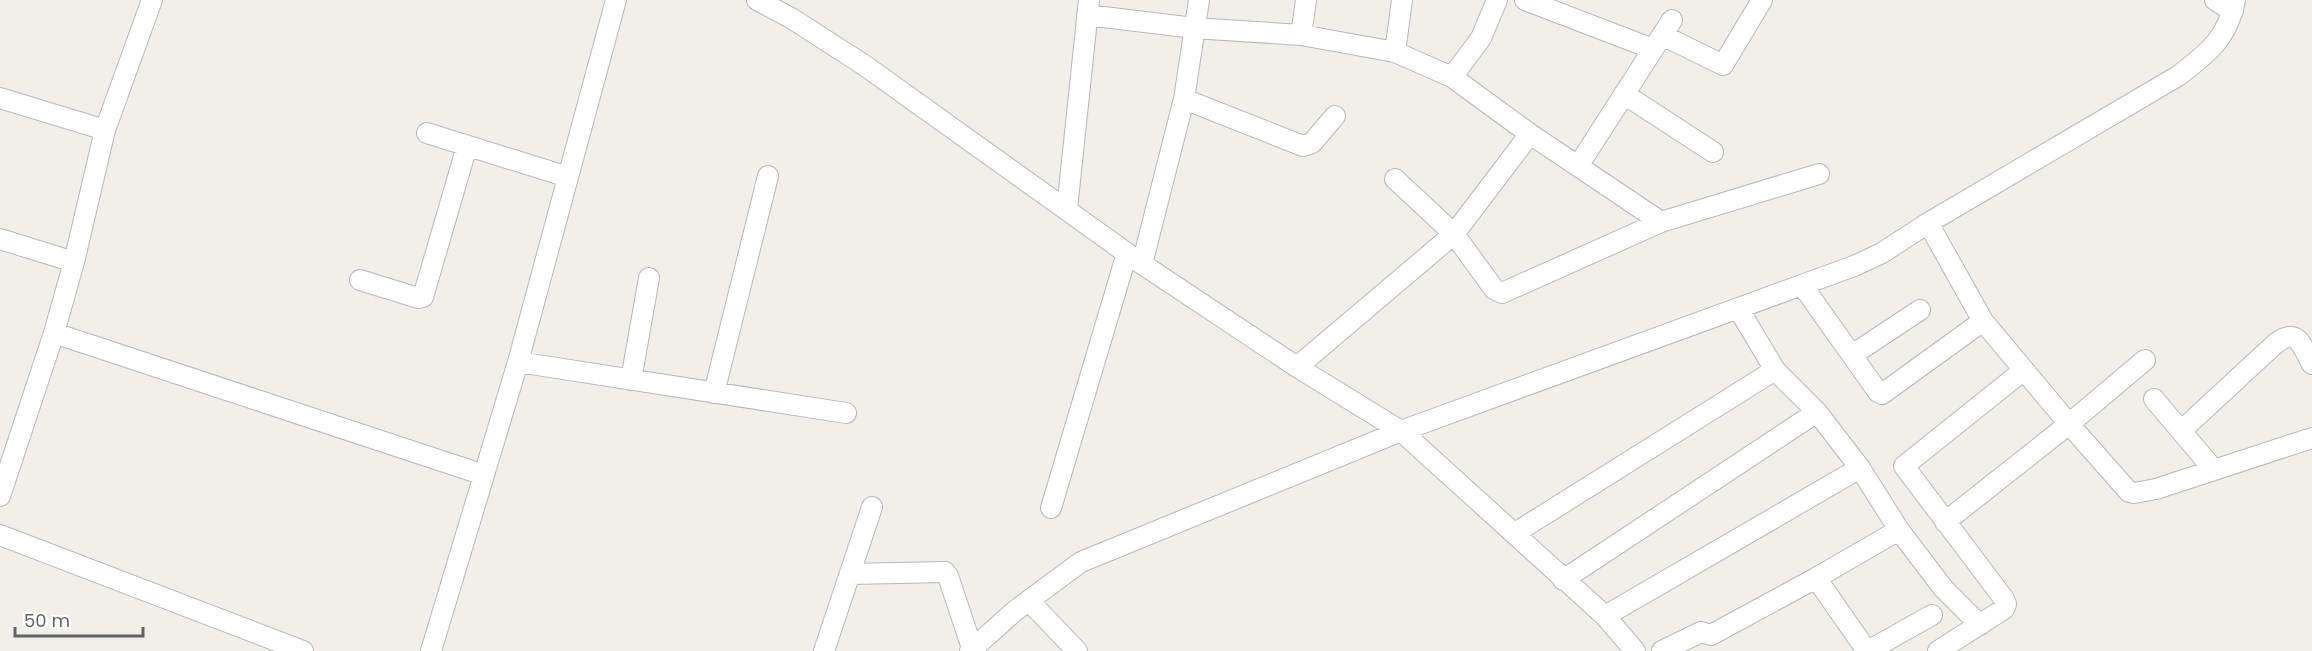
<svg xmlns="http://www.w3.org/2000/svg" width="2312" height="651" viewBox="0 0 2312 651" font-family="Poppins,sans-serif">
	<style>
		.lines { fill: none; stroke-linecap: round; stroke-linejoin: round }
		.street-casing { stroke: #b5b8bc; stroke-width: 22 }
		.street { stroke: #fff; stroke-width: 20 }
	</style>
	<rect width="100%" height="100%" fill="#f1efe8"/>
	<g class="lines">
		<defs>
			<path id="street" d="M757,0L791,18L864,65L1142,264L1297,367L1401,431L1605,616L1635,651
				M1525,0L1653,49
				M2215,0L2233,11
				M1087,15L1194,28L1301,35L1395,52L1452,77L1530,134L1661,222
				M1301,35L1306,0
				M1662,35L1723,65L1762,0
				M1395,52L1402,0
				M1452,77L1481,38L1497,0
				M1624,94L1713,152
				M0,98L105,130
				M1184,99L1303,146L1312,143L1335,116
				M427,133L568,177
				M1578,166L1672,20
				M1395,179L1454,234L1494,289L1502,293L1661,222L1819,174
				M1067,209L1089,0
				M1928,223L1983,321L2069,424L2129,492L2134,493L2156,489L2312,438
				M0,239L74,262
				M1142,264L1184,99L1199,0
				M360,280L418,298L423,297L467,146
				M1802,285L1878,392L1882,394L1983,321
				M1738,308L1775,370L1817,412L1860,468L1899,530L1943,588L1980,625
				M54,333L484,475
				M1852,355L1920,310
				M518,362L846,413
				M1297,367L1454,234L1530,134
				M631,380L649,278
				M714,393L768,176
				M2154,399L2214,470
				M2181,431L2275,344C2298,326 2301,345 2312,364
				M0,496L54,333L74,262L105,130L152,0
				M1051,508L1127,253
				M1945,522L2069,424L2145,360
				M1515,533L1775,370
				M0,535L303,651
				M850,574L945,572L948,576L973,651
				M1816,578L1867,651
				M1563,580L1817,412
				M1029,601L1077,651
				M1605,616L1860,468
				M431,651L518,362L616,0
				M824,651L872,507
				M970,651L1016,610L1081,562L1401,431L1854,266L1882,253L1928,223L2178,76C2207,54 2228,38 2235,0
				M1662,651L1701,632L1711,635L1816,578L1899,530
				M1868,651L1932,615
				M1938,651L2004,609L2006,604L2004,599L1904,466L2024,370"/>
		</defs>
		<use href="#street" class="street-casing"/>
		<use href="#street" class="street"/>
	</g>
	<path d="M15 627v9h128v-9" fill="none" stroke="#5f6368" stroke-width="3"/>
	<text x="24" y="627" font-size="18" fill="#5f6368" stroke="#ffffff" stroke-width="4.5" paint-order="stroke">50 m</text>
</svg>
